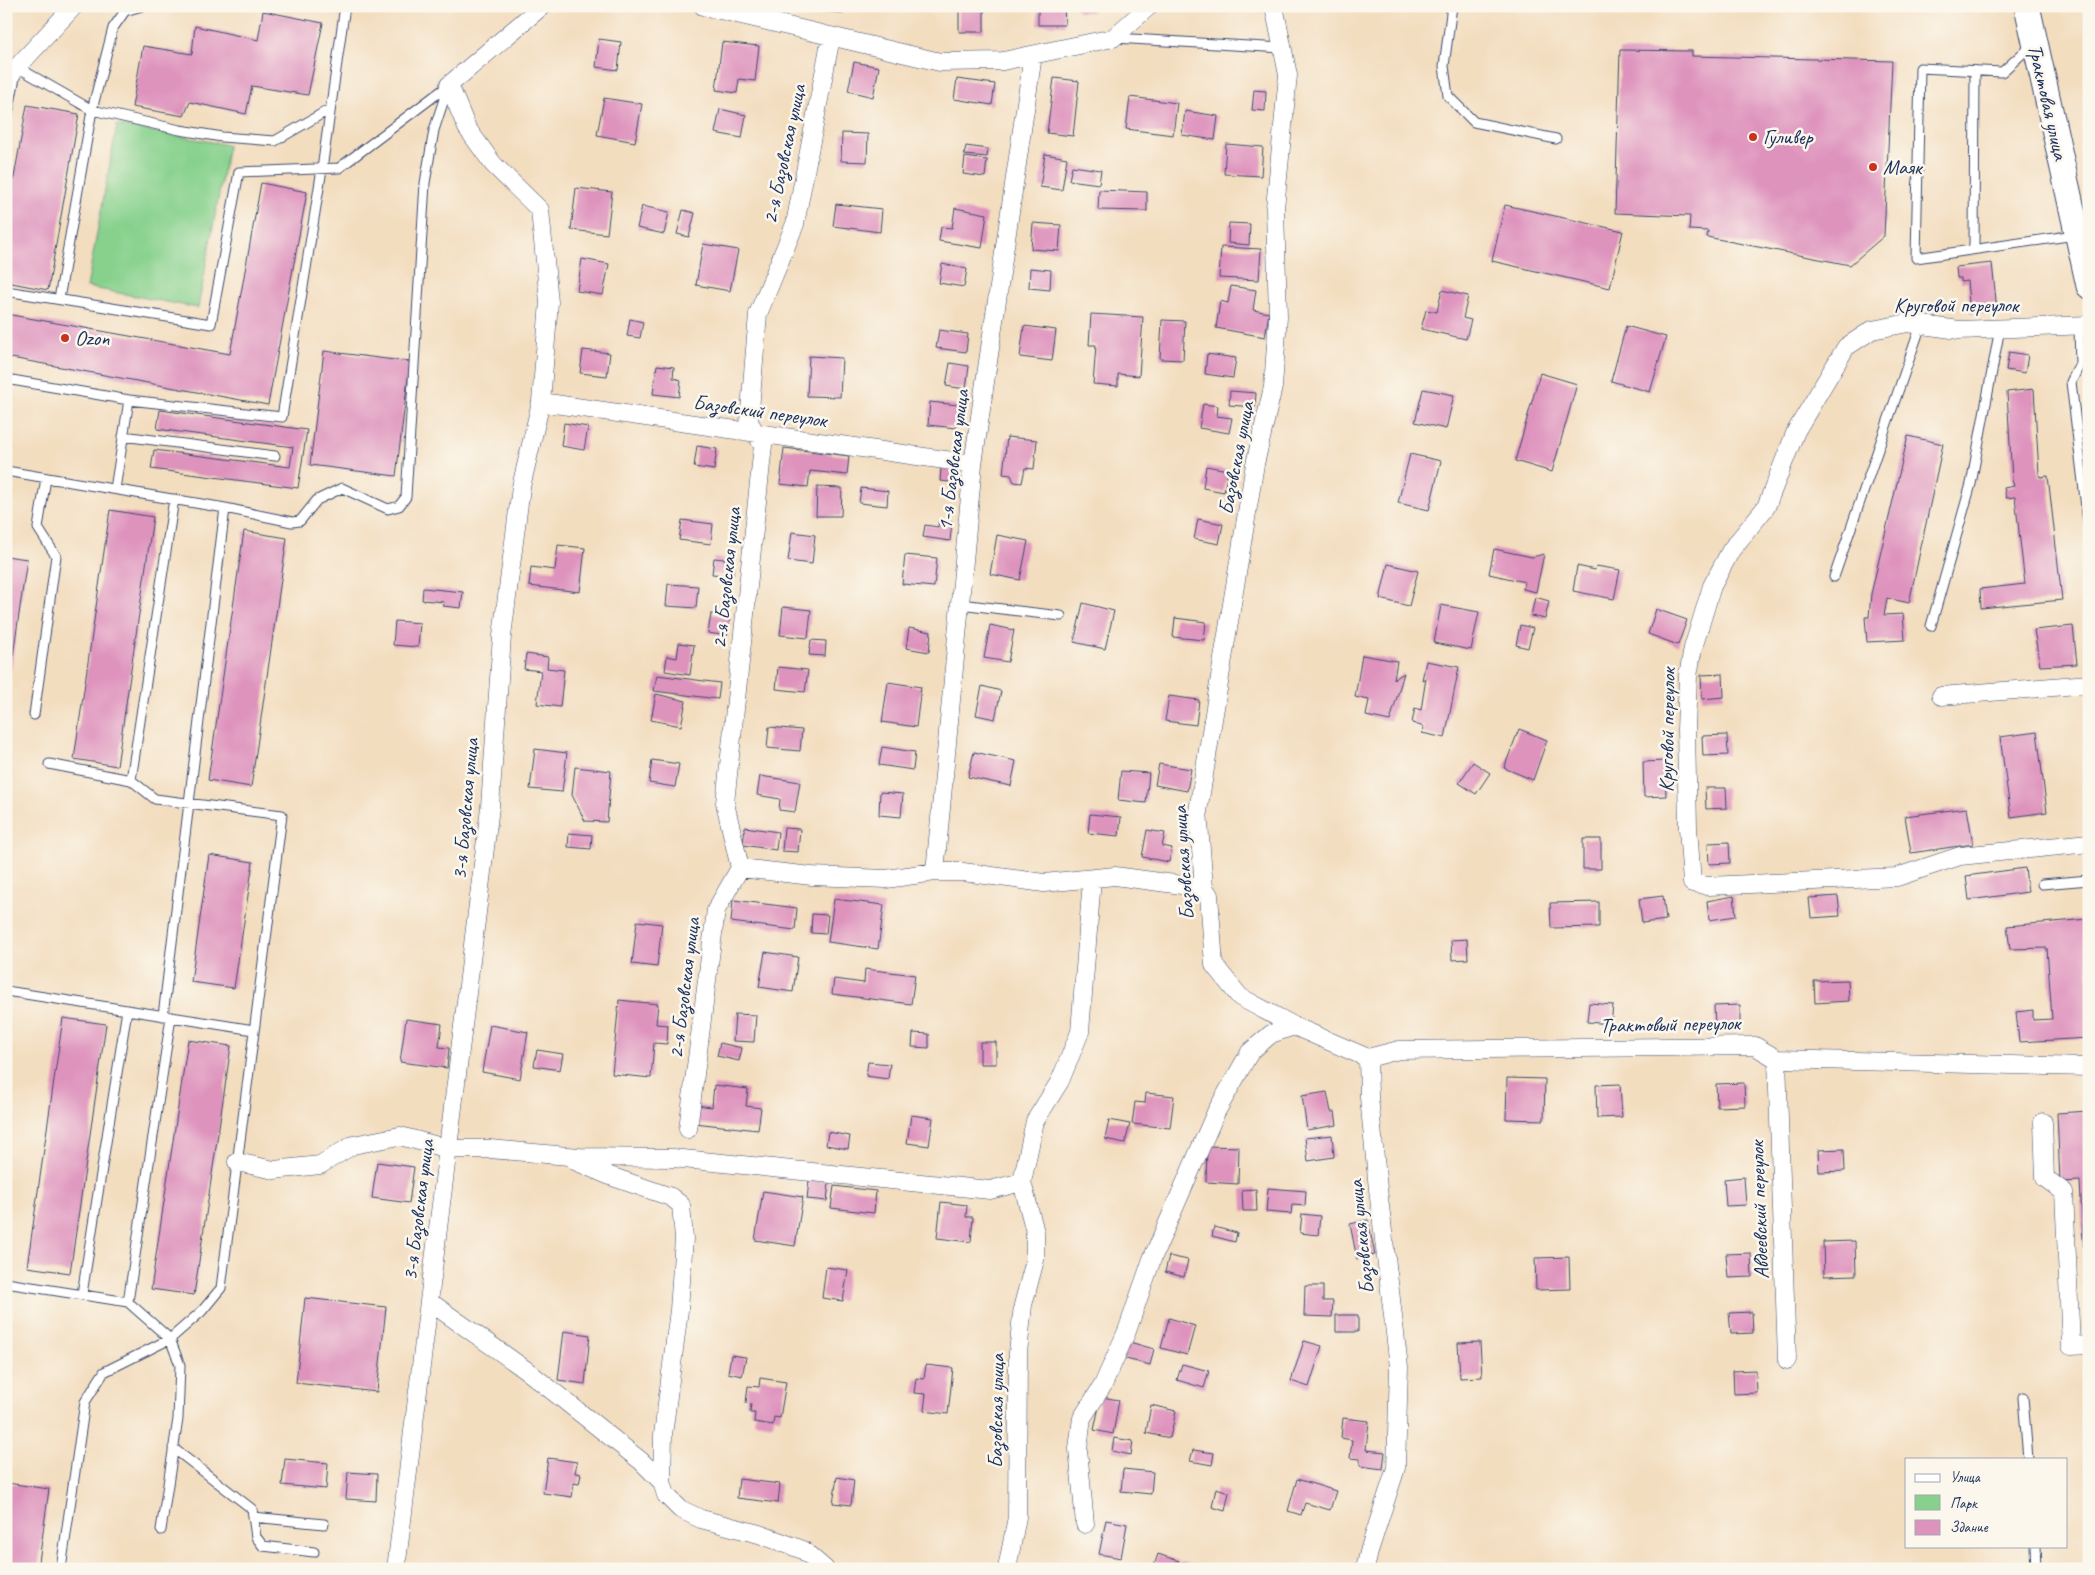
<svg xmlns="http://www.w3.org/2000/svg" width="2095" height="1575" viewBox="0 0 2095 1575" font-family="Caveat,sans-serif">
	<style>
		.green { fill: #87d18d; stroke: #518076 }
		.building { fill: #de93bd }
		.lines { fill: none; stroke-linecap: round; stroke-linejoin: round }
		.lane-casing { stroke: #3b496d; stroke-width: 11 }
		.street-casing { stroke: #3b496d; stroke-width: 19 }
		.secondary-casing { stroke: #3b496d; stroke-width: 27 }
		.lane { stroke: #fff; stroke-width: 9 }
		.street { stroke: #fff; stroke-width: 18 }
		.secondary { stroke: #fff; stroke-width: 25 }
		.poi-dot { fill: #c8321e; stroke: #fbf7ec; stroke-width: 2 }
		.labels { text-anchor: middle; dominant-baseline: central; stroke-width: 5; stroke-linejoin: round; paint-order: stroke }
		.street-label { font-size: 21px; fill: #1b2f5e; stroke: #fbf7ec }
		.poi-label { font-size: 21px; fill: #1b2f5e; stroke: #fbf7ec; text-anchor: start }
	</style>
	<rect width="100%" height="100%" fill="#fbf7ec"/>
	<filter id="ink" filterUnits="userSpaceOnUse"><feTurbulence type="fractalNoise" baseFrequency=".02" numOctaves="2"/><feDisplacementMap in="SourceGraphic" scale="10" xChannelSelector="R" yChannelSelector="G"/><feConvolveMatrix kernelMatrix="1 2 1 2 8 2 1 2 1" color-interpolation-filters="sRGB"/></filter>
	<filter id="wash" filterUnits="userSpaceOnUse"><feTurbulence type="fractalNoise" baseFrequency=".0096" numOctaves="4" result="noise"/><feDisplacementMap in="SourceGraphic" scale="20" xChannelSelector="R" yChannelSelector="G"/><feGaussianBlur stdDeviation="1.12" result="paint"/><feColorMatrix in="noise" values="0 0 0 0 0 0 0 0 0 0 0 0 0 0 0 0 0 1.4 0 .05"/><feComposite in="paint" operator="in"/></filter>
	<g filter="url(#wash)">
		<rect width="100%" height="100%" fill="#f3ddbf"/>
		<path class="green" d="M117,125L228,145L198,308L87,287Z"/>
		<g id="blocks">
			<path class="building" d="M813,6H843V13L812,11Z
				M959,6H984V32H959Z
				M1038,6H1064L1065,25H1038Z
				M1078,6H1092V12H1078Z
				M263,11L323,23L308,95L252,86L246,114L190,102L184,116L132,107L143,46L192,54L195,26L258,40Z
				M599,39L621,42L618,70L596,67Z
				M722,42L759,46L755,81L739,79L737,93L716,90Z
				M1620,50L1692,51V56L1892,61L1884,236L1850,265L1707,237L1708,231L1689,230L1690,216L1615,213Z
				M854,62L879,67L873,97L848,91Z
				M1054,78L1079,81L1073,136L1047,133Z
				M957,79L995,84L992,105L954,99Z
				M1254,90L1266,91L1265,111L1252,110Z
				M1130,97L1177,103L1173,135L1126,129Z
				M604,98L642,104L635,142L597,135Z
				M27,105L79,114L48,290L6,282V222Z
				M720,109L746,115L742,138L715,133Z
				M1185,111L1218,116L1215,140L1182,135Z
				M842,133L868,134L867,162L841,161Z
				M1226,144L1263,147L1261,176L1224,174Z
				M966,146L988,149L987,157L964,155Z
				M1045,154L1067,158L1062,190L1040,187Z
				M965,157L987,160L985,177L963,174Z
				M1072,166L1101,170L1099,184L1069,180Z
				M261,183L307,192L268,405L6,357V314L230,354Z
				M576,188L612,192L607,234L571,230Z
				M1099,190L1147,192V211L1098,210Z
				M836,204L882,209L880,232L833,226Z
				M1505,205L1623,231L1610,288L1492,261Z
				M642,206L669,212L664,234L637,228Z
				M955,208L987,214L982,248L939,241L941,227L952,228Z
				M683,210L695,213L689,237L677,234Z
				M1033,223L1061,225L1059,251L1031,249Z
				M1229,223L1250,224L1249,245L1228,243Z
				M703,244L738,250L730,291L696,285Z
				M1221,247L1261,249L1259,280L1219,278Z
				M582,259L609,264L603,295L577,291Z
				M1992,263L1997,310L1970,313L1967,281L1961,282V278H1957L1956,267Z
				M942,264L967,269L964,287L939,283Z
				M1030,268L1051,270L1050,290L1029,288Z
				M1231,286L1256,290L1253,310L1269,313L1265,337L1216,328L1220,301L1228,303Z
				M1442,290L1468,296L1463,318L1471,320L1466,339L1421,329L1426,310L1437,312Z
				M1091,314L1143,317L1139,376L1118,374V386L1093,384L1096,345H1089Z
				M630,319L643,322L640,338L627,336Z
				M1162,320L1185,321L1183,360L1160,359Z
				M1024,326L1056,330L1052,361L1020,357Z
				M1626,326L1666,337L1650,392L1611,381Z
				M939,330L968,334L966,352L936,348Z
				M583,350L610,353L607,376L580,373Z
				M324,351L410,362L396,476L310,465Z
				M2009,352L2028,355L2025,373L2006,370Z
				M1207,354L1236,358L1233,378L1205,374Z
				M809,356L842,358L840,397L807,396Z
				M950,363L969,366L966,389L946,386Z
				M657,365L674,367L673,378L681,380L679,397L653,394Z
				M1540,373L1577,384L1552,472L1515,461Z
				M1423,389L1454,395L1446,429L1415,422Z
				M2034,389L2039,474L2040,477L2048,476L2062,600L1981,608L1980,589L2025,584L2015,497L2006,498L2004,488L2014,486L2012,480L2007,392Z
				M1230,391L1256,393L1255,407L1229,405Z
				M930,402L958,405L956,428L928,425Z
				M1203,404L1218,406L1217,416L1232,418L1229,433L1199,428Z
				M160,410L307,430L298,488L151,469L154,450L290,467L293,447L157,429Z
				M564,423L588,427L584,450L561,446Z
				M1908,436L1943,444L1909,603L1887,598L1884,615L1903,614L1905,640L1867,642L1865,617H1869L1871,594Z
				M1007,437L1037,440L1034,469L1025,468L1022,483L1014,482L1011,475L1003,474Z
				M697,446L717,449L714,470L694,467Z
				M784,448L849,456L847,475L810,471L808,487L780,484Z
				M1410,454L1441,461L1429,510L1398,503Z
				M1206,466L1228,470L1224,492L1203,488Z
				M941,468L960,470L959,483L940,481Z
				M817,487L842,488L841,516H816Z
				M861,488L888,491L887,506L859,503Z
				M110,510L153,517L117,766L74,759Z
				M1198,519L1223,524L1219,544L1194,539Z
				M682,520L713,524L711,544L679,540Z
				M939,520L952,522L950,541L923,537L925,525L938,527Z
				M244,531L287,538L251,787L208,780Z
				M792,532L815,535L812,564L788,561Z
				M997,535L1028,541L1020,580L990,574Z
				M558,545L585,548L580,592L529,586L531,567L555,570Z
				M1494,549L1532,557L1544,554L1536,592L1523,589L1525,582L1489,574Z
				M905,555L937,558L934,587L902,584Z
				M6,556L27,559L7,697H6Z
				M714,558L734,560L733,576L712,574Z
				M1388,564L1418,571L1409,606L1380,599Z
				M1577,566L1595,570L1596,566L1620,570L1614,599L1573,591Z
				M668,584L698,586L696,608L666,606Z
				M423,588L463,592L461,608L443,606L444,602L422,600Z
				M1535,597L1549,601L1545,619L1531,616Z
				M1083,603L1114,611L1105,649L1074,642Z
				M1441,605L1479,612L1471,650L1434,643Z
				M783,607L811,610L808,638L780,635Z
				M1656,609L1687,620L1678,645L1648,634Z
				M711,614L730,617L727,636L708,633Z
				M1175,618L1206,622L1204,640L1173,637Z
				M395,621L420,623L418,647L393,645Z
				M990,625L1014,630L1008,662L984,658Z
				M1520,625L1533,628L1528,648L1516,645Z
				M2073,626L2077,664L2040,666L2034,630Z
				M909,628L931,632L929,652L906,648Z
				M811,640L826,641L825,656L809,655Z
				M679,643L694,645L690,675L665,671L667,656L677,658Z
				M526,654L548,657L547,668L564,670L560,707L537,704L541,671L524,669Z
				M1362,655L1397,661L1394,679L1404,673L1390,721L1366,716L1369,700L1355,697Z
				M1426,661L1459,667L1445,738L1422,733L1424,727L1412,723L1415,708L1421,710L1426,678L1422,680Z
				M778,667L808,670L805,692L776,689Z
				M1723,674L1724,697L1702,699L1701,675Z
				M657,675L720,683L718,699L654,691Z
				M888,682L921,687L916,727L882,722Z
				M982,686L1001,691L995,719L976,715Z
				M656,694L686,701L681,726L651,720Z
				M1169,696L1199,700L1196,725L1165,721Z
				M769,727L802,730L800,751L767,748Z
				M1519,729L1547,740L1533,780L1504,768Z
				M2037,732L2047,812L2011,817L2000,737Z
				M1727,735L1728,755L1703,756L1702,736Z
				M882,747L915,752L913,770L879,765Z
				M535,749L567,753L562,792L530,789Z
				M974,752L1016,761L1011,786L968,777Z
				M652,760L679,764L675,787L649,783Z
				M1665,761L1666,796L1644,797L1643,762Z
				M1473,762L1490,773L1476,794L1459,783Z
				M1159,764L1191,769L1187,791L1155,785Z
				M575,767L611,771L607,822L585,821L572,795Z
				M1121,771L1149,773L1146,803L1118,800Z
				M760,776L800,782L795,812L779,810L780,799L757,795Z
				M1705,788H1726L1727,808L1706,809Z
				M880,792L903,794L901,817L879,815Z
				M1967,808L1973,844L1911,853L1905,816Z
				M1090,814L1121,817L1119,836L1088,833Z
				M745,827L778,832L776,850L743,845Z
				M784,828L800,829L798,852L782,851Z
				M1147,830L1165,833L1162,846L1172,848L1169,862L1142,857Z
				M569,833L592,835L591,849L568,847Z
				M1583,839H1601V869H1583Z
				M1729,842L1730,863L1709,864L1708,843Z
				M209,855L253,862L234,988L191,982Z
				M2025,868L2028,892L1969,900L1966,876Z
				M1663,896L1666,920L1642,923L1639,899Z
				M1734,896L1736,916L1709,920L1707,901Z
				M1838,896L1840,916L1811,918L1809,898Z
				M834,899L884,905L878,949L828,942Z
				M733,900L797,908L795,930L731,922Z
				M1599,902V927L1551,928L1550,903Z
				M812,914L828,915L826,934L811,933Z
				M2088,919L2089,1038L2019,1042L2016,1012L2033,1010V1020L2052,1019L2047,948L2010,949L2007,926Z
				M637,921L662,924L657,967L632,964Z
				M1467,939L1468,959L1452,960L1451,940Z
				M765,952L798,957L793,992L759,987Z
				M865,969L915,975L911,1004L832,994L834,979L864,983Z
				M1848,980L1849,1001L1815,1003L1814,981Z
				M619,1000L658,1004L656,1024L668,1025L667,1044L654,1043L651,1078L612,1074Z
				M1589,1003L1613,1005L1611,1024L1587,1022Z
				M1740,1005V1025L1715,1026L1714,1006Z
				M735,1014L756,1015L754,1042L733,1041Z
				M63,1018L106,1024L70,1273L27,1267Z
				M406,1019L442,1024L439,1047L449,1048L447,1068L400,1062Z
				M490,1025L528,1032L520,1079L482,1072Z
				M913,1033L929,1034V1048L912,1047Z
				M188,1040L231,1046L194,1295L151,1289Z
				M980,1042H996V1064H980Z
				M720,1043L742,1048L739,1061L717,1056Z
				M537,1050L563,1054L560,1070L534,1066Z
				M868,1062L890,1064L888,1079L866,1076Z
				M1507,1078L1545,1079L1544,1120L1506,1119Z
				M1744,1083L1745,1106L1717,1107L1716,1084Z
				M1620,1084L1622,1117L1597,1118L1596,1085Z
				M714,1085L748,1089L746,1106L761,1108L758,1130L694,1123L696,1105L712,1107Z
				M1327,1092L1331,1112H1335L1337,1125L1307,1130L1302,1096Z
				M1146,1093L1174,1096L1170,1128L1132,1124L1135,1102L1145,1103Z
				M2089,1111V1315H2087L2080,1181L2060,1182L2057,1113Z
				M911,1115L933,1118L929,1146L907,1143Z
				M1109,1120L1130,1124L1125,1143L1105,1139Z
				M828,1132L850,1136L848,1149L826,1145Z
				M1332,1135L1334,1157L1308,1161L1305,1138Z
				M1207,1146L1239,1147L1238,1184L1206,1182Z
				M1844,1149L1845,1171L1819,1172L1818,1150Z
				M377,1162L414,1167L409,1203L372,1198Z
				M1744,1177L1746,1205L1726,1206L1724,1179Z
				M809,1180L829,1182L827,1201L807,1199Z
				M834,1186L876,1191L874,1213L831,1208Z
				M1268,1188L1306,1191L1305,1206L1292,1205L1291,1214L1266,1212Z
				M1256,1189L1257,1211H1243L1242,1190Z
				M763,1191L803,1197L795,1246L755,1240Z
				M941,1202L967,1205L966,1217H973L971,1242L937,1238Z
				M1302,1214L1320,1216L1318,1235L1300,1233Z
				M1368,1220L1375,1255L1357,1259L1350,1224Z
				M1214,1227L1237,1233L1235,1242L1212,1236Z
				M1855,1241L1856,1275L1824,1276L1823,1242Z
				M1751,1253L1752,1277L1728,1278L1726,1254Z
				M1169,1256L1188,1260L1184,1277L1165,1272Z
				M1569,1257L1570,1289L1536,1290L1535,1258Z
				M826,1267L848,1270L843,1301L822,1298Z
				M1305,1286H1323V1301H1333L1332,1317L1304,1316Z
				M305,1298L386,1307L377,1392L296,1383Z
				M1752,1312L1753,1333L1731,1334L1729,1313Z
				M1336,1315H1358V1332H1336Z
				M1169,1318L1195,1326L1187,1355L1161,1348Z
				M564,1331L590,1335L585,1384L558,1380Z
				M1126,1341L1154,1349L1150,1365L1122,1358Z
				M1304,1341L1322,1346L1309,1387L1291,1381Z
				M1480,1342L1482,1377L1460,1378L1458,1343Z
				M731,1355L746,1357L742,1376L728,1373Z
				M1182,1364L1209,1371L1204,1388L1177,1380Z
				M926,1365L953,1368L948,1414L924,1411L926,1394L914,1393L916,1378L924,1379Z
				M1756,1370L1757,1393L1734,1394L1733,1371Z
				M760,1378L786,1382L780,1418L774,1417L773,1425L754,1422L755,1413H750L751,1404L746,1403L748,1386L759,1387Z
				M1101,1397L1119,1400L1113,1434L1094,1430Z
				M1151,1405L1176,1411L1170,1438L1146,1433Z
				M1343,1418L1369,1421L1366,1450L1385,1452L1383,1469L1360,1466V1459L1350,1458L1352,1440L1341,1438Z
				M1114,1438L1133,1441L1131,1455L1112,1451Z
				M1193,1450L1214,1453L1212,1465L1190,1461Z
				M548,1458L577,1462L575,1473L581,1474L579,1484L574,1483L572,1497L543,1493Z
				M285,1459L328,1463L326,1489L282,1485Z
				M1123,1469L1153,1472L1151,1494L1121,1491Z
				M348,1472L377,1474L376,1501L346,1499Z
				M837,1477L854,1480L851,1505L833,1503Z
				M739,1479L780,1484L778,1503L737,1498Z
				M1297,1479L1336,1491L1330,1510L1305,1503L1301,1515L1288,1511Z
				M7,1483L49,1489L38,1569H6Z
				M1216,1488L1229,1492L1225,1511L1212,1507Z
				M1106,1520L1127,1524L1121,1558L1099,1554Z
				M1158,1554L1179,1561L1177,1569H1153Z
				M1182,1562L1204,1568V1569H1180Z"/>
		</g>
	</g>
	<g filter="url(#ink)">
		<use href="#blocks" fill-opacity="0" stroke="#3b496d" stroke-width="1"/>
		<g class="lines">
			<defs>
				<path id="lane" d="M142,6L125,11L113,28L92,110L180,130L222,137L275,141L330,109
					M1452,6L1444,66L1448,96L1474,122L1556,139
					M1115,38L1282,48
					M2033,44L2002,72L1920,68L1916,258L2075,235
					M6,124L17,67L92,110L59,299
					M1974,249L1975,71
					M6,291L211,324L239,172L339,168L449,85
					M2079,326L2080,364L2071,382L2089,532
					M6,379L129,400L115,489
					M129,400L282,417L322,169L345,6
					M123,436L275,456
					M6,471L225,508L292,522L300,521L317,500L342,488L388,509L399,506L406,497L425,183L434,130L448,87
					M1834,577L1921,325
					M960,604L1061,616
					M1931,626L1971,484L2000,328
					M34,715L56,556L38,528L46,478
					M49,764L131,780
					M2042,884L2089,880
					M6,991L254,1030
					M163,1016L225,508
					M6,1283L128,1302L170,1339L180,1365L178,1419L161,1530
					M82,1294L127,1010
					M128,1302L171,1017
					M2023,1397L2028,1459
					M173,1448L252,1509L256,1537L263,1546L314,1552
					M253,1517L324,1524
					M2035,1546L2036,1569
					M61,1569L85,1402L104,1372L170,1339L202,1311L221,1288L282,815L155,799L131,780L174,499"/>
				<path id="street" d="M703,6L940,62L1003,61L1113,38L1149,6
					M1274,6L1288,75L1275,208L1278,317L1273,387L1255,464L1198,811L1204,888L1209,895L1214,965L1240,997L1294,1026L1368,1058L1369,1097L1378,1189L1399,1367L1396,1468L1370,1548L1365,1569
					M6,79L74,6
					M2089,325L1959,330L1908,323L1872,330L1846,347L1796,431L1766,507L1731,550L1712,586L1693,648L1688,676L1686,730L1688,828L1692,883L1709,886L1897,877L1960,856L2089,843
					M541,402L973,464
					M1941,696L2089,684
					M740,868L812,876L886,879L935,872H963L1044,883L1115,876L1204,888
					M935,872L973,464L1033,55
					M1368,1058L1399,1050L1755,1046L1777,1059L2089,1067
					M1777,1059L1787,1360
					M2043,1122L2045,1178L2064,1192L2071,1346L2089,1345
					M688,1129L716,910L740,868L725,803L763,445L749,422L758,314L795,224L831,37
					M575,1161L610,1176L671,1197L681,1205L684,1238L679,1310L663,1435L662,1482L666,1495L680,1509L701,1519L759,1534L803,1550L825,1569
					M237,1162L274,1170L320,1165L353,1145L400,1136L449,1149H490L579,1157L673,1158L990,1190L1022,1182
					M430,1302L526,1370L641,1461L662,1482
					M1085,1524L1078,1449L1082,1418L1103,1385L1127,1331L1152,1259L1216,1112L1250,1052L1271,1034L1294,1026
					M396,1569L490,807L502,636L521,487L541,402L549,302L540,210L493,164L467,128L449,85L542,6
					M1007,1569L1017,1517L1018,1353L1023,1305L1035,1260V1232L1022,1182L1035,1121L1060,1081L1080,1032L1092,879"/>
				<path id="secondary" d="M2027,6L2089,286"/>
			</defs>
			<use href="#lane" class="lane-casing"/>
			<use href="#street" class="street-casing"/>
			<use href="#secondary" class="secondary-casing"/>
			<use href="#lane" class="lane"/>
			<use href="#street" class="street"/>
			<use href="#secondary" class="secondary"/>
		</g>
	</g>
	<g class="poi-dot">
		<circle cx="1753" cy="137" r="5"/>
		<circle cx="1873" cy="167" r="5"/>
		<circle cx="65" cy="338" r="5"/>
	</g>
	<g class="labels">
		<g class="street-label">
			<text transform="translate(2048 102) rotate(77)">Трактовая улица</text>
			<text transform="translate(784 154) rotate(-78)">2-я Базовская улица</text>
			<text x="1956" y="305">Круговой переулок</text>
			<text transform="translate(760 411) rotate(8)">Базовский переулок</text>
			<text transform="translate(1236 458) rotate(-79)">Базовская улица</text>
			<text transform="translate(953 460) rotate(-83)">1-я Базовская улица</text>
			<text transform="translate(726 578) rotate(-84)">2-я Базовская улица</text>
			<text transform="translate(1667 730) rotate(-89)">Круговой переулок</text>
			<text transform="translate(465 809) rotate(-85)">3-я Базовская улица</text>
			<text transform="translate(1183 863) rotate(-94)">Базовская улица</text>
			<text transform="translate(684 988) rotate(-83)">2-я Базовская улица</text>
			<text transform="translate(1670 1024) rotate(-1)">Трактовый переулок</text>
			<text transform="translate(418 1210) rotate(-83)">3-я Базовская улица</text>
			<text transform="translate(1759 1210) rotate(-92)">Авдеевский переулок</text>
			<text transform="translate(1361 1237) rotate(-96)">Базовская улица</text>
			<text transform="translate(996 1411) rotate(-89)">Базовская улица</text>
		</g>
		<g class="poi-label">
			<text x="1763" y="137">Гуливер</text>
			<text x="1883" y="167">Маяк</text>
			<text x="75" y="338">Ozon</text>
		</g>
	</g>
	<rect width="2095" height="1575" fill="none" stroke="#fbf7ec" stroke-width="25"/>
	<rect x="1905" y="1458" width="162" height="90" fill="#fbf7ec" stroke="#a1a7b3"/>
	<rect x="1915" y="1474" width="25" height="8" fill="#ffffff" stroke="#a1a7b3"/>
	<text x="1950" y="1482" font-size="15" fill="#1b2f5e">Улица</text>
	<rect x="1915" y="1495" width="25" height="15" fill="#87d18d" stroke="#a1a7b3"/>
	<text x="1950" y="1508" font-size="15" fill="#1b2f5e">Парк</text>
	<rect x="1915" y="1520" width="25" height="15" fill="#de93bd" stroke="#a1a7b3"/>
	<text x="1950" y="1532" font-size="15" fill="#1b2f5e">Здание</text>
</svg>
